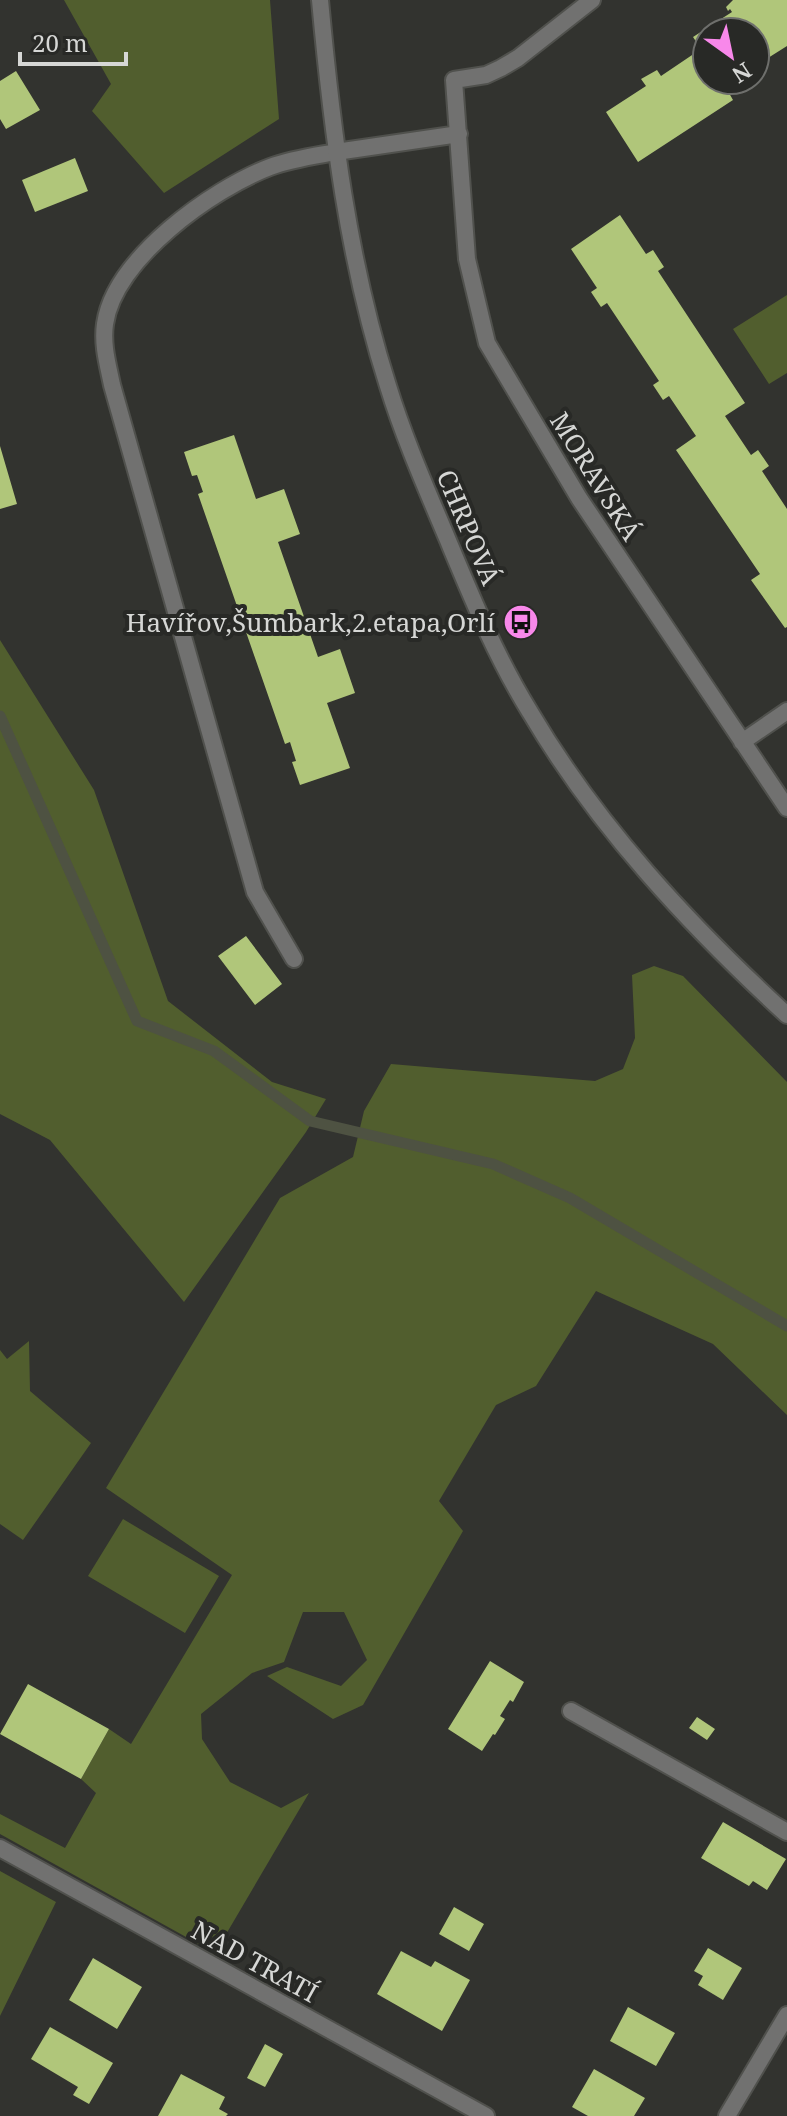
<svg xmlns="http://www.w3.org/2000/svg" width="787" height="2116" viewBox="0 0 787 2116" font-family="'Noto Serif',serif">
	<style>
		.green { fill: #515e2e }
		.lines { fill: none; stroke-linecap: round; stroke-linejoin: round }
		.stream { stroke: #4e5242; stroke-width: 11 }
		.building { fill: #b0c67a }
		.service-casing { stroke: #50514d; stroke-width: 20 }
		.minor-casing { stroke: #50514d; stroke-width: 20 }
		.service { stroke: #717170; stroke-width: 16 }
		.minor { stroke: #717170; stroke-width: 16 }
		.labels { text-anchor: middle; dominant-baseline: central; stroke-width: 8; stroke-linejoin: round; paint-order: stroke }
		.street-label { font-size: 26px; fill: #d6d7d5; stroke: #282926 }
		.poi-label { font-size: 26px; fill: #d6d7d5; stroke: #282926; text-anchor: end }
	</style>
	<rect width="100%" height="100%" fill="#32332f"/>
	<path class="green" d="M64,0H270L279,119L164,193L92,111L111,84Z
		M787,295V373L769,384L733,329Z
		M0,640L94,790L168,1001L272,1082L326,1099L306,1132L184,1302L50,1140L0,1114Z
		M654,966L683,976L787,1082V1415L713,1344L596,1291L536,1386L496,1405L439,1501L463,1531L363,1705L333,1719L267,1676L287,1667L341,1686L367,1660L344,1612H303L284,1662L252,1673L201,1714L202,1739L230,1782L281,1808L309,1793L215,1953L0,1834V1814L65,1848L96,1793L81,1779L109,1729L131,1744L232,1575L106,1488L280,1198L353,1157L364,1111L391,1064L595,1081L623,1069L635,1038L632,975Z
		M29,1341L30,1391L91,1443L23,1540L0,1524V1350L7,1359Z
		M123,1519L219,1576L185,1633L88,1576Z
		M0,1871L56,1902L0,2016Z"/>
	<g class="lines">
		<path class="stream" d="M0,716L137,1021L214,1051L310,1121L493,1164L570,1198L787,1326"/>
	</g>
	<path class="building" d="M733,0H787V46L755,66V32H707V80H734L725,86L733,100L638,162L606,112L646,86L641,79L657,70L661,76L701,49L693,37L732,12L730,9L728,11L726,7Z
		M16,71L40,110L6,129L0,119V81Z
		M75,158L88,191L35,212L22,180Z
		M620,215L646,254L653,250L664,267L658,271L745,403L725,416L751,455L758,450L769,466L762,471L787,509V627L785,628L751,580L760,574L676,450L696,436L669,396L663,400L653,385L659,381L607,303L601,307L591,292L597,288L571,249Z
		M234,435L256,499L284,489L300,534L278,542L318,657L340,649L355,693L327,703L350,768L300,785L292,762L296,761L290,742L285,744L198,494L203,492L197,475L192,476L184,452Z
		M0,446L17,504L0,509Z
		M246,936L282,984L255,1005L218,956Z
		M490,1661L524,1682L513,1702L510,1700L500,1716L505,1719L495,1735L493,1734L482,1751L448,1729Z
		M28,1684L109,1729L81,1779L0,1734Z
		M697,1717L715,1729L707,1740L689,1728Z
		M723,1822L786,1859L767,1890L753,1881L749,1886L701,1858Z
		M454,1907L484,1924L469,1951L439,1934Z
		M708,1948L742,1968L723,2000L698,1985L703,1976L694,1971Z
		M401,1951L431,1967L435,1961L470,1980L442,2031L377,1994Z
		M93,1958L142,1987L117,2029L69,2000Z
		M628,2007L675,2033L656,2066L610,2041Z
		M50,2027L113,2063L89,2104L73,2095L78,2087L31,2059Z
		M265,2044L283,2054L265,2087L247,2078Z
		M594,2069L645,2098L634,2116H588L572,2107Z
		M181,2074L225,2097L219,2109L228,2114L226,2116H158Z"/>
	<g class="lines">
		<defs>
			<path id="service" d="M294,959L255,892L112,385C108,365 102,345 105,324C114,259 212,189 270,167C291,159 314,156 336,152"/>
			<path id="minor" d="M320,0C332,130 348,261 388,386C404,438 426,488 447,538C472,598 496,657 530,712C597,826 690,926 787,1015
				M592,0L518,58L501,68L486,75L454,80L467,259L487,343L579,498L787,808
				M336,152L459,134
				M742,742L787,711
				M571,1711L787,1832
				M0,1848L486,2116
				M727,2116L787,2015"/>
		</defs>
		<use href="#service" class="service-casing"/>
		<use href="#minor" class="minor-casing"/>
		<use href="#service" class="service"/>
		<use href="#minor" class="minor"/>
	</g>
	<defs>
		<symbol id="bus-disc" viewBox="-11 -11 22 22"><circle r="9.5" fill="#f888ea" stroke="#282926"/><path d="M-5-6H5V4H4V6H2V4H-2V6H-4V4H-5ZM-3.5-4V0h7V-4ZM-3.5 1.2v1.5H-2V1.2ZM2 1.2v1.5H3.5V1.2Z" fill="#111"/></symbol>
	</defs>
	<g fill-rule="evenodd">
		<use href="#bus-disc" x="501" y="602" width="40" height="40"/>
	</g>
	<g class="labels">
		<g class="street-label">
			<text transform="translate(596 476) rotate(58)">MORAVSKÁ</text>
			<text transform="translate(469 527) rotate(67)">CHRPOVÁ</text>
			<text transform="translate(255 1961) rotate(29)">NAD TRATÍ</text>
		</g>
		<g class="poi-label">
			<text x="495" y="622">Havířov,Šumbark,2.etapa,Orlí</text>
		</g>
	</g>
	<g transform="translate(731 56) rotate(147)"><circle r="38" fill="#282926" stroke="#6e6f6c" stroke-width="2"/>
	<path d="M0-6L14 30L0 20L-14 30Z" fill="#f888ea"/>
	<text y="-12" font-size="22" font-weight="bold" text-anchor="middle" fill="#d6d7d5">N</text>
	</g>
	<path d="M20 52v12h106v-12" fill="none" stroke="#d6d7d5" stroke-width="4"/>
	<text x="32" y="52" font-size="24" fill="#d6d7d5" stroke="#282926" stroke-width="6" paint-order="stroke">20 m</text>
</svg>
